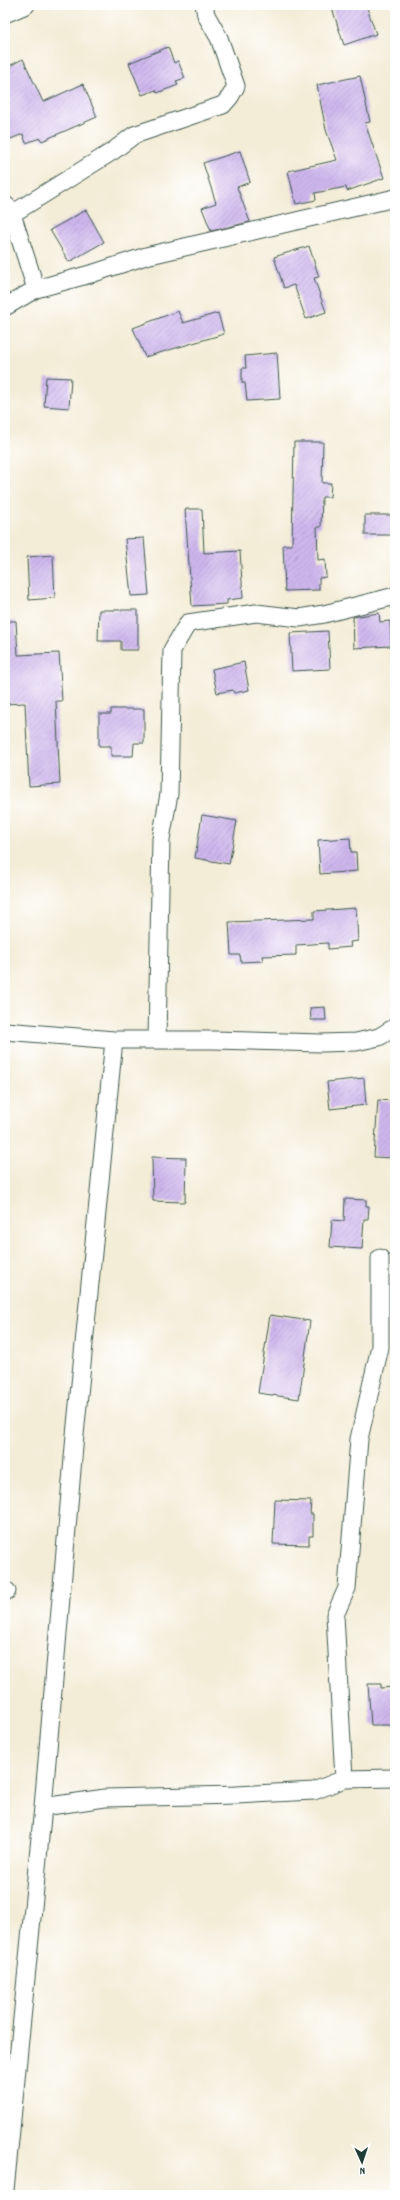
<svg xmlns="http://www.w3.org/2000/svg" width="400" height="2200" viewBox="0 0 400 2200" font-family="Dekko,sans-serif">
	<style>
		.building { fill: url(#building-hatch) }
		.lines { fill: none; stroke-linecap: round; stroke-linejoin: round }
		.minor-casing { stroke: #3f574c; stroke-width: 19 }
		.minor { stroke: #fff; stroke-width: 17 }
	</style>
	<defs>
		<pattern id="building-hatch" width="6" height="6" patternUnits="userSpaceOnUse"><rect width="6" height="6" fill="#cfb7ee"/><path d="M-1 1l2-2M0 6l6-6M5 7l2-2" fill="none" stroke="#a796c2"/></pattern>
	</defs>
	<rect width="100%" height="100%" fill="#fff"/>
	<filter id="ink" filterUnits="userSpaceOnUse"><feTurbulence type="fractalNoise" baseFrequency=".025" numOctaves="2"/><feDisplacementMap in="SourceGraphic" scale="8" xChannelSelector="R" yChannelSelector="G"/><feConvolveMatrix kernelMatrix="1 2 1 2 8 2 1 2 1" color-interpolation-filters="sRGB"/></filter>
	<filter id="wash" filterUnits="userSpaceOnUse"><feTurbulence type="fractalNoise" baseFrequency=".012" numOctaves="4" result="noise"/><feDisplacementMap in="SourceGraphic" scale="16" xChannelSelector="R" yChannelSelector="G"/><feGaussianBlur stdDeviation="0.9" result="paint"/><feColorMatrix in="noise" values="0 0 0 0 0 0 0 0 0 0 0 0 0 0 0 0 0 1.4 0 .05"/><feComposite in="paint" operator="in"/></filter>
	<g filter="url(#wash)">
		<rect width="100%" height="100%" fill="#f3ecd6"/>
		<g id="blocks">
			<path class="building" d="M331,5H366L376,34L344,45Z
				M168,47L174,63L178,61L185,78L176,81L178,85L157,93L156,90L142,95L129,63Z
				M23,59L43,102L83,84L97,117L42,141L40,138L26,143L23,134L8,140L5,133V68Z
				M360,76L370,122L365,123L384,178L347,191L346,187L315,193L316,200L296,204L288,171L337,160L326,130L317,85Z
				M240,151L250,182L237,187L250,222L211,231L202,208L216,203L203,163Z
				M86,210L104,242L69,262L50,230Z
				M309,246L319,277L314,278L326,312L306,319L294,285L284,288L274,257Z
				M178,311L183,323L218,313L224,334L145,357L133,328Z
				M277,353L280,399L247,401L245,383H242V368H246L245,356Z
				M46,377L71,378L69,408L44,406Z
				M294,442H323L322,483H331L330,497H322L321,527H317L318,560L325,559L326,577L319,578V590L285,591L283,545H292Z
				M185,509H202L204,553L240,551L243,598L227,600V604L192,606Z
				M365,515H395V535H365Z
				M144,538L149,595L131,596L125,539Z
				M53,555L55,598L29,600L27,557Z
				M99,610H138V650H121V641H98Z
				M379,613L380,622L390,621L391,646L354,648L353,617Z
				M5,621H16L18,655L59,653L62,701H56L60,784L29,786L25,703L5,704Z
				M328,631L330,669L292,671L290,633Z
				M244,662L249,690L234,693L233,690L217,693L212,669Z
				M111,709H144V743H134L133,756H111V746H99V714H111Z
				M202,815L237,821L229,864L195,858Z
				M350,838L351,852H356L357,871L320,874L318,840Z
				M356,908L358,941L350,942L351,947L328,949V943L296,945V955L262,956L263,961L241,962L240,955H231L229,922L314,919V911Z
				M325,1007L326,1020H311L310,1008Z
				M364,1078L366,1105L330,1109L327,1082Z
				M378,1100L395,1101V1158L374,1157Z
				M152,1157L186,1158L185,1202L153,1201Z
				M345,1199L366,1200V1206H369L368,1219H364L362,1249L330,1247L332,1220L344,1221Z
				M270,1315L310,1321L299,1399L258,1393Z
				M275,1500L311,1501L310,1514H313V1536H309V1545L273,1544Z
				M368,1684H381V1688L395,1687V1725H371Z"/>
		</g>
	</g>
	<g filter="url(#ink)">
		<use href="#blocks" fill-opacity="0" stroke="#3f574c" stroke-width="1"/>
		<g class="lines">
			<defs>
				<path id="minor" d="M5,14L26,5
					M12,214L113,151L134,135L223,105L230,97L236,86L219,38L206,15L204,5
					M36,289L94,273L146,256L395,198
					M5,307L36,289L12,214L6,205
					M5,1031L114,1040H213L321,1043L356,1042L379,1037L395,1027
					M157,1040L161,839L169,794L172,650L188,623L256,613L299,618L324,614L395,596
					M5,1591H7
					M344,1779L335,1615L347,1588L359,1439L380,1347V1258
					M43,1807L105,1798L236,1795L314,1791L344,1779L395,1778
					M5,2190L43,1807L75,1435L114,1040"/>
			</defs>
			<use href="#minor" class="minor-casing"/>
			<use href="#minor" class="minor"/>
		</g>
	</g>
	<rect width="400" height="2200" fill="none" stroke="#fff" stroke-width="20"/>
	<g transform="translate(362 2162) rotate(177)" stroke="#ffffff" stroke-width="3" paint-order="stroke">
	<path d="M0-3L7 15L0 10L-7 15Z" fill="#1f3d34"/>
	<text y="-6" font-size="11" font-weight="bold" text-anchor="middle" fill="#1f3d34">N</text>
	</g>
</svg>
